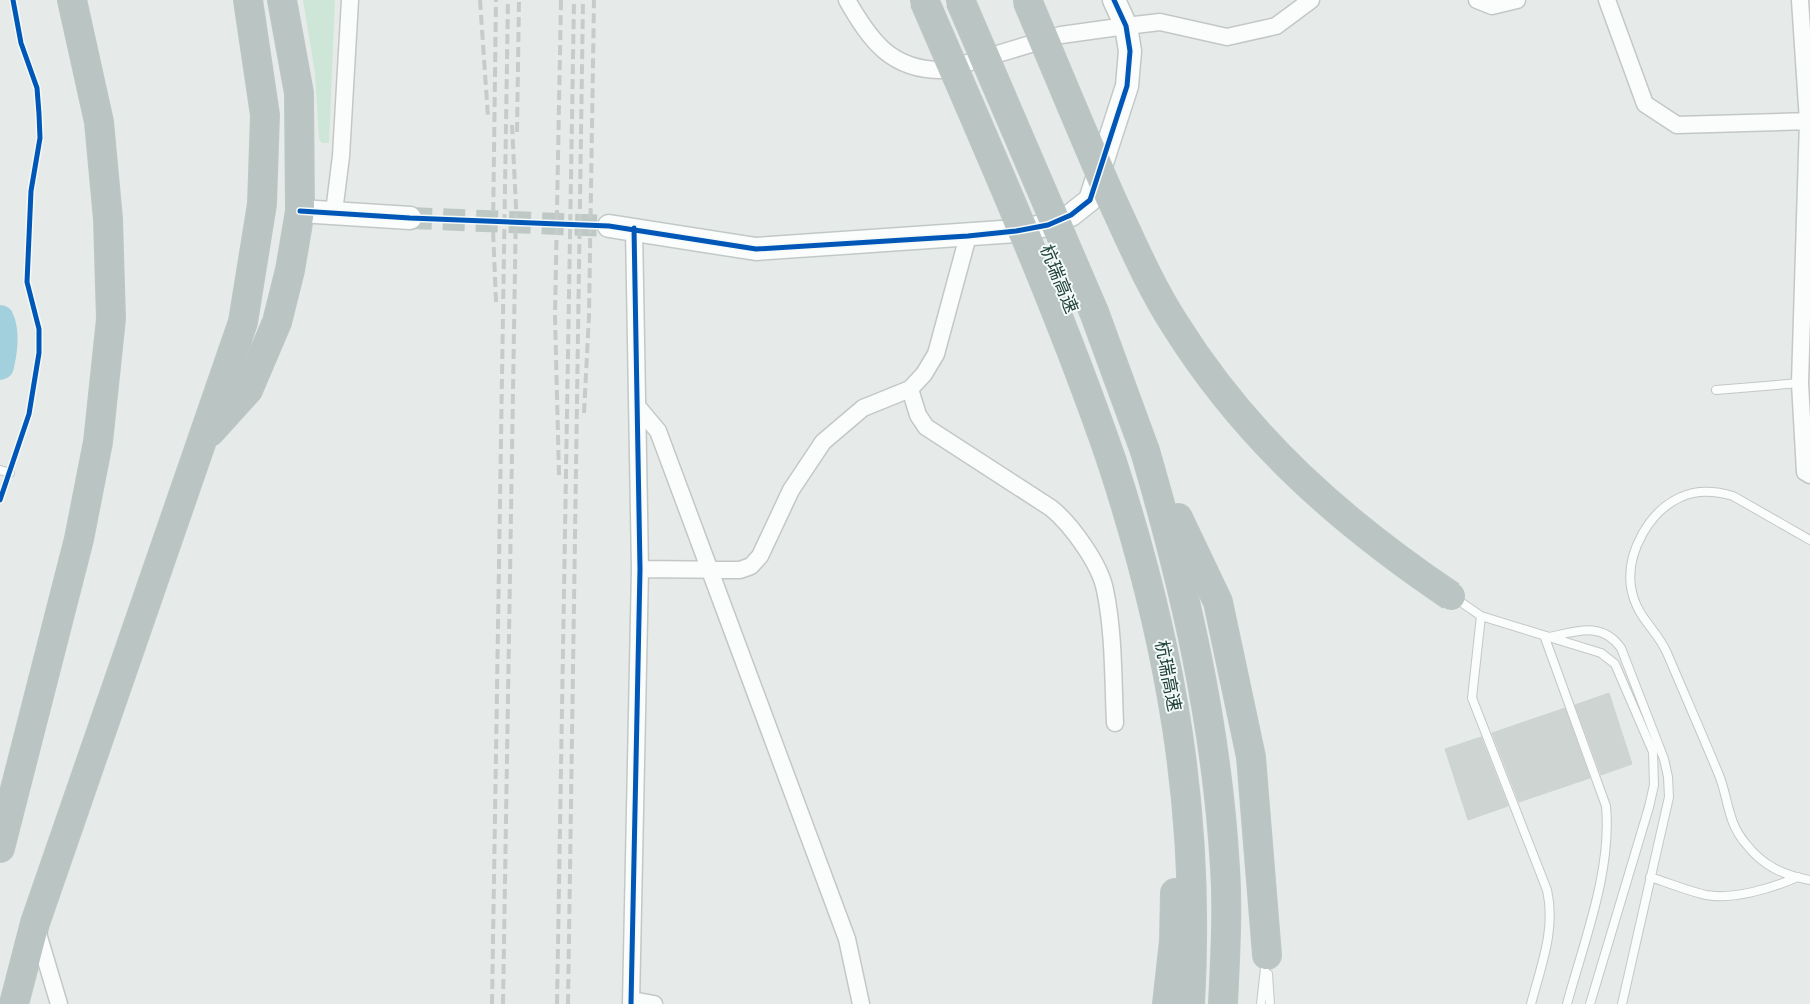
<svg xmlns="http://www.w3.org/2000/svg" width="1810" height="1004" viewBox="0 0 1810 1004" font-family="'Fira Sans','Noto Sans SC',sans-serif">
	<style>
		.green { fill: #cee6d7 }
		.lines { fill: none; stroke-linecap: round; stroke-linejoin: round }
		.river { stroke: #a3d0dd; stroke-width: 28 }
		.building { fill: #cdd4d2; stroke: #ced4d2 }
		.secondary-tunnel { stroke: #bec9c6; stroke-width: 22; stroke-dasharray: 22 11; stroke-linecap: butt }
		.lane-casing { stroke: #c3c8c6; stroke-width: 10 }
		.street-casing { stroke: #c3c8c6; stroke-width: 19 }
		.secondary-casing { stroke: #c1c9c7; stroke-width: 25 }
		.highway-casing { stroke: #bdc7c5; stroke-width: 30 }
		.lane { stroke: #fbfcfc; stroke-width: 8 }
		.street { stroke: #fbfcfc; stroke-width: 16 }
		.secondary { stroke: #fbfcfc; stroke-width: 22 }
		.highway { stroke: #bac4c3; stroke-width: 28 }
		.rail { stroke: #c7ccca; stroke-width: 4; stroke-dasharray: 10 5; stroke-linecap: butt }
		.highway-bridge-casing { stroke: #bdc7c5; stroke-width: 30; stroke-linecap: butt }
		.highway-bridge { stroke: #bac4c3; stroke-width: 28 }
		.cycleway-casing { stroke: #f4faf7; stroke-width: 8 }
		.cycleway { stroke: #0057b8; stroke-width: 5 }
		.labels { text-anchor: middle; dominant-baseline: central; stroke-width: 4; stroke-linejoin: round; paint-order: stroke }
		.street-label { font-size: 18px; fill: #20413b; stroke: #f4faf7 }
	</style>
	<rect width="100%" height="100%" fill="#e6ebe9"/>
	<path class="green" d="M303,0H335L329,143H322L319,139L315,73Z"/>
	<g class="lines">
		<path class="river" d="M0,319C6,332 3,353 0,366"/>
	</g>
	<path class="building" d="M1609,693L1632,764L1601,775L1575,705Z
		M1565,708L1590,778L1519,802L1492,733Z
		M1481,737L1508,806L1468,820L1445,749Z"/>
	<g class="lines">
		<path class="secondary-tunnel" d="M410,218L609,226"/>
		<defs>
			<path id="lane" d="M1716,390L1800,383
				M0,470L10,473
				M1810,540L1733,496C1716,491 1698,489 1681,497C1649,511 1626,553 1631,587C1636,618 1656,628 1667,653C1684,693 1702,734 1719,775C1729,800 1727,822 1746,844C1763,866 1783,875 1810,880
				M1455,598L1481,616L1601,653L1615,664L1653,752L1654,785L1649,807L1590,1004
				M1481,616L1472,698L1547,890C1556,929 1541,966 1531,1004
				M1650,877C1669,883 1688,891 1706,895C1734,900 1772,888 1798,877
				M1268,974L1270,1004
				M1261,1004L1266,959
				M1567,1004C1584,941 1612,871 1606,806L1545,638C1575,632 1601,620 1621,648L1664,759L1668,777L1669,797L1622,1004"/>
			<path id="street" d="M847,0C871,42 892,71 944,70L1061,35L1126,26L1160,22L1227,37L1276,26L1311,0
				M1477,0L1492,6L1517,0
				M1607,0L1645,104L1677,125L1810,121
				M1800,0L1808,121L1800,383L1805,472L1810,475
				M334,212L341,156L350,0
				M910,389L918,415L926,427L1051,508C1071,524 1100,564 1105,590C1114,633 1113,679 1115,723
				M637,406L658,431L847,939L861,1004
				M640,569L740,570L751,566L760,556L791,490L823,442L863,408L910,389L924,374L936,354L968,236
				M36,927L59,1004
				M632,1000L654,1004
				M631,1004L640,569L634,228"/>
			<path id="secondary" d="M300,211L410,218
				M609,226L756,249L1016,231L1048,225L1071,215L1090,200L1127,86L1130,51L1126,26L1114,0"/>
			<path id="highway" d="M210,432L248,390L277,322L290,270L300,211L299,93L282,0
				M1145,451C1185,588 1217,725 1225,868C1228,913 1225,959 1223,1004
				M1112,462C1171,643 1201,813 1190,1004
				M1178,518L1218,602L1251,757L1267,955
				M0,848L79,539L98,442L111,319L108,219L99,122L72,0
				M14,1004L35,923L243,322L262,204L265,115L248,0
				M1167,1004L1174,941L1175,893"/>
		</defs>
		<use href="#lane" class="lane-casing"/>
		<use href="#street" class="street-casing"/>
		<use href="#secondary" class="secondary-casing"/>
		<use href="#highway" class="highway-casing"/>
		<use href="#lane" class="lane"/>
		<use href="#street" class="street"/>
		<use href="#secondary" class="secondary"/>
		<use href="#highway" class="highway"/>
		<path class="rail" d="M480,0L488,117
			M517,132L519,0
			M496,302L493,229L496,0
			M584,413L589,316L594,0
			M559,475L555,316L561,0
			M492,1004L508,0
			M503,1004L516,207L512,125
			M557,1004L574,0
			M568,1004L583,0"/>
		<defs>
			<path id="highway-bridge" d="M924,0C990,153 1058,305 1112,462
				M960,0L1094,312L1145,451
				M1027,0C1055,66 1082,132 1111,198C1131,241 1150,286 1176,326C1247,439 1341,522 1451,596"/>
		</defs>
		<use href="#highway-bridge" class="highway-bridge-casing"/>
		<use href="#highway-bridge" class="highway-bridge"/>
		<defs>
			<path id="cycleway" d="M300,211L410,218L609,226L756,249L968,236L1016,231L1048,225L1071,215L1090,200L1127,86L1130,51L1126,26L1114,0
				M0,500L29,414L39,353V329L27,282L31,191L40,138L39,114L37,88L21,43L13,0
				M631,1004L640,569L634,228"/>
		</defs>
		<use href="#cycleway" class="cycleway-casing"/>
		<use href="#cycleway" class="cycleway"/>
	</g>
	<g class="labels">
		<g class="street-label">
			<text transform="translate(1059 279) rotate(68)">杭瑞高速</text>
			<text transform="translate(1168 676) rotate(79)">杭瑞高速</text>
		</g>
	</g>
</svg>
